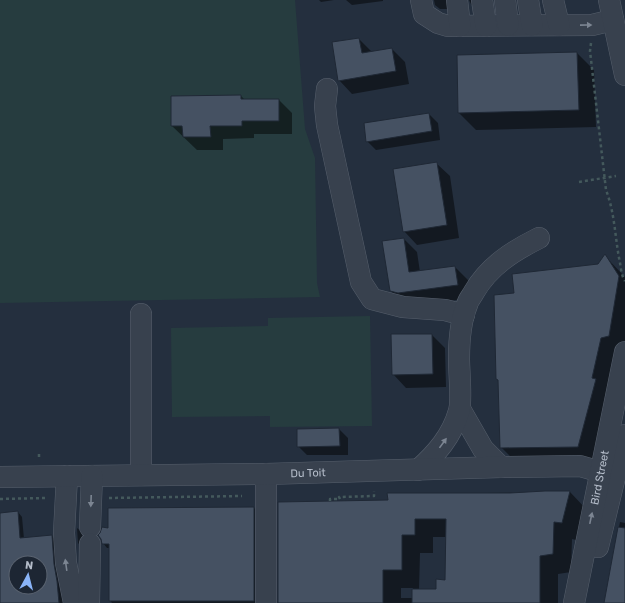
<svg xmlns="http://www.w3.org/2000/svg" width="625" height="603" viewBox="0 0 625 603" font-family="Rubik,sans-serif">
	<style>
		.green { fill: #263c3f }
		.shadow { fill: #0007; fill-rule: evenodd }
		.building { fill: #455162; stroke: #1f2835; fill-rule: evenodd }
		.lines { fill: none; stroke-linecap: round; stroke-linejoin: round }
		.minor-casing { stroke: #565f6c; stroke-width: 22 }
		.path { stroke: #44595c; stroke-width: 2.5; stroke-dasharray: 3 3; stroke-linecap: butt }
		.minor { stroke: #38414e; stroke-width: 21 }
		.oneway { fill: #7c8592 }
		.labels { text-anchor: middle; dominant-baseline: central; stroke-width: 4; stroke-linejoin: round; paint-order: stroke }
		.street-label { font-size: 11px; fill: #b4bcc9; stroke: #1d2633 }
	</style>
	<rect width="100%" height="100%" fill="#242f3e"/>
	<path class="green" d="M0,0H295L305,129L315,158L317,283L320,297L0,303Z
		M370,316L372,426L270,427V416L172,417L171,328L268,326V318Z"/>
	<path class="shadow" d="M319,0H334L321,2Z
		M346,0H383V1L352,5Z
		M434,0H450L449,9H440L435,5Z
		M469,0H475L474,8L471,4Z
		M359,39L372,52L392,49L405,62L409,84L352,94L339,80Z
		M577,53L594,70L596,127L476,130L459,113L458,56Z
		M241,96L245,100H279L292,113V134H254V138L223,139V150H197L172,126Z
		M429,114L438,123L440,140L376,150L367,141Z
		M436,163L450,176L459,238L417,245L404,231Z
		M404,239L417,252L420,272L455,267L468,280L470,298L412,306L404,304L391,291Z
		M605,256L625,277V353L595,464H518L501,447L499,382L497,379L515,294L598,264Z
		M432,335L445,348L446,387L406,388L393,374Z
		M339,429L348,438V455H307L298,446Z
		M570,492L588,511L580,541L572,539L571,572L558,574V603H278L389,501L388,494ZM433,537H447L446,581L437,590H419L420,553H433ZM401,588H413V598H401Z
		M254,508L258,512V603H112L110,600V548H107L103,543L109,529Z
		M18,512L22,517L24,539L52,536L56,540L63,603H0V514ZM16,563H40V587H16Z
		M620,522L625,523V603H607L605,601Z
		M77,528L82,532L83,538L82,547L78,543Z"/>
	<path class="building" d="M359,38L362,53L392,48L396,71L338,81L332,42Z
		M577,52L579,110L458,113L457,55Z
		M241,95V99H279V121H242V126H210L211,137H183L182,126H171V96Z
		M429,113L432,131L366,142L364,123Z
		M437,162L447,225L403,232L393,169Z
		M404,238L409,272L455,266L458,285L398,293L390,291L382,241Z
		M605,254L619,276L609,336L601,338L592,378L596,379L578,447L500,448L498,380L496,379L494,295L514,293L512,274L598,264Z
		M391,334H432L433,374L392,375Z
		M339,428L340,446L297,447V429Z
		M545,491H570L562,523L554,522L553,554L540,556V603H412V589H436V579L445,580L446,519H415V535H402V570H383V603H278V502L388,500L387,493H510Z
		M254,507V601H109V544H102L101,539L98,535L100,533L102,527L108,528V508Z
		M18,511L20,538L52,535L54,564L57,581L59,603H0V513ZM16,563H40V587H16Z
		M618,527L625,528V603H604Z"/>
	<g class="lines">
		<defs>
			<g id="minor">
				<path d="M421,0L424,14L438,23L448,26L592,25L613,20"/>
				<path d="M457,0L460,26"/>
				<path d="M482,0L486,26"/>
				<path d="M505,0L508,25"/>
				<path d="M528,0L532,25"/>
				<path d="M553,0L559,25"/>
				<path d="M609,0L625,75"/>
				<path d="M327,89L325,106L327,125L361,282L372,299L403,307L445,310L464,315"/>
				<path d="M141,314V475"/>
				<path d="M460,409L483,449L501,467"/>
				<path d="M418,470C436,454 452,436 459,411C462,401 459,371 459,359C459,341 460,322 467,305C468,300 472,296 474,292C489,266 513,251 539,238"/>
				<path d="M266,474V603"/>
				<path d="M67,476L64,533L66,563L74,603"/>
				<path id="s1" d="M0,477L266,474L501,467L580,466L615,476"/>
				<path d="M90,527L92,476"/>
				<path d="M598,547L625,435"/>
				<path d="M89,603L90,544"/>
				<path id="s2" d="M574,603L625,352"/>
			</g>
		</defs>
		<use href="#minor" class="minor-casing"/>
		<path class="path" d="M591,43L590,51L606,190C615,213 615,239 620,263C621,269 622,277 625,281
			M579,182L616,176
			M39,457V451
			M109,498L242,496
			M0,499L46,498
			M330,501V499H340L339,497L374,496V491"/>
		<use href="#minor" class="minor"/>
	</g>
	<defs><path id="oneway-solid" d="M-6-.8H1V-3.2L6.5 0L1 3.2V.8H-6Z"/></defs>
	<g class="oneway">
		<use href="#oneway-solid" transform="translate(586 25) rotate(-1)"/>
		<use href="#oneway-solid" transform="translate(443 443) rotate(-54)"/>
		<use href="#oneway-solid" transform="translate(91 501) rotate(92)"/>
		<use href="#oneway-solid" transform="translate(591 518) rotate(-78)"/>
		<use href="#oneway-solid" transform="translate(66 565) rotate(-98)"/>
	</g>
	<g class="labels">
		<g class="street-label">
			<text stroke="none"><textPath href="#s1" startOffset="308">Du Toit</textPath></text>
			<text stroke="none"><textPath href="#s2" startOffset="128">Bird Street</textPath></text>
		</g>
	</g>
	<g transform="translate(28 575) rotate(7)"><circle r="19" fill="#1d2633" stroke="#59626f"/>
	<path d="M0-3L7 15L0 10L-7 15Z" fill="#8ab4f8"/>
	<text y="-6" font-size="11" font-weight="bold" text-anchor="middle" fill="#b4bcc9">N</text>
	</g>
</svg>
